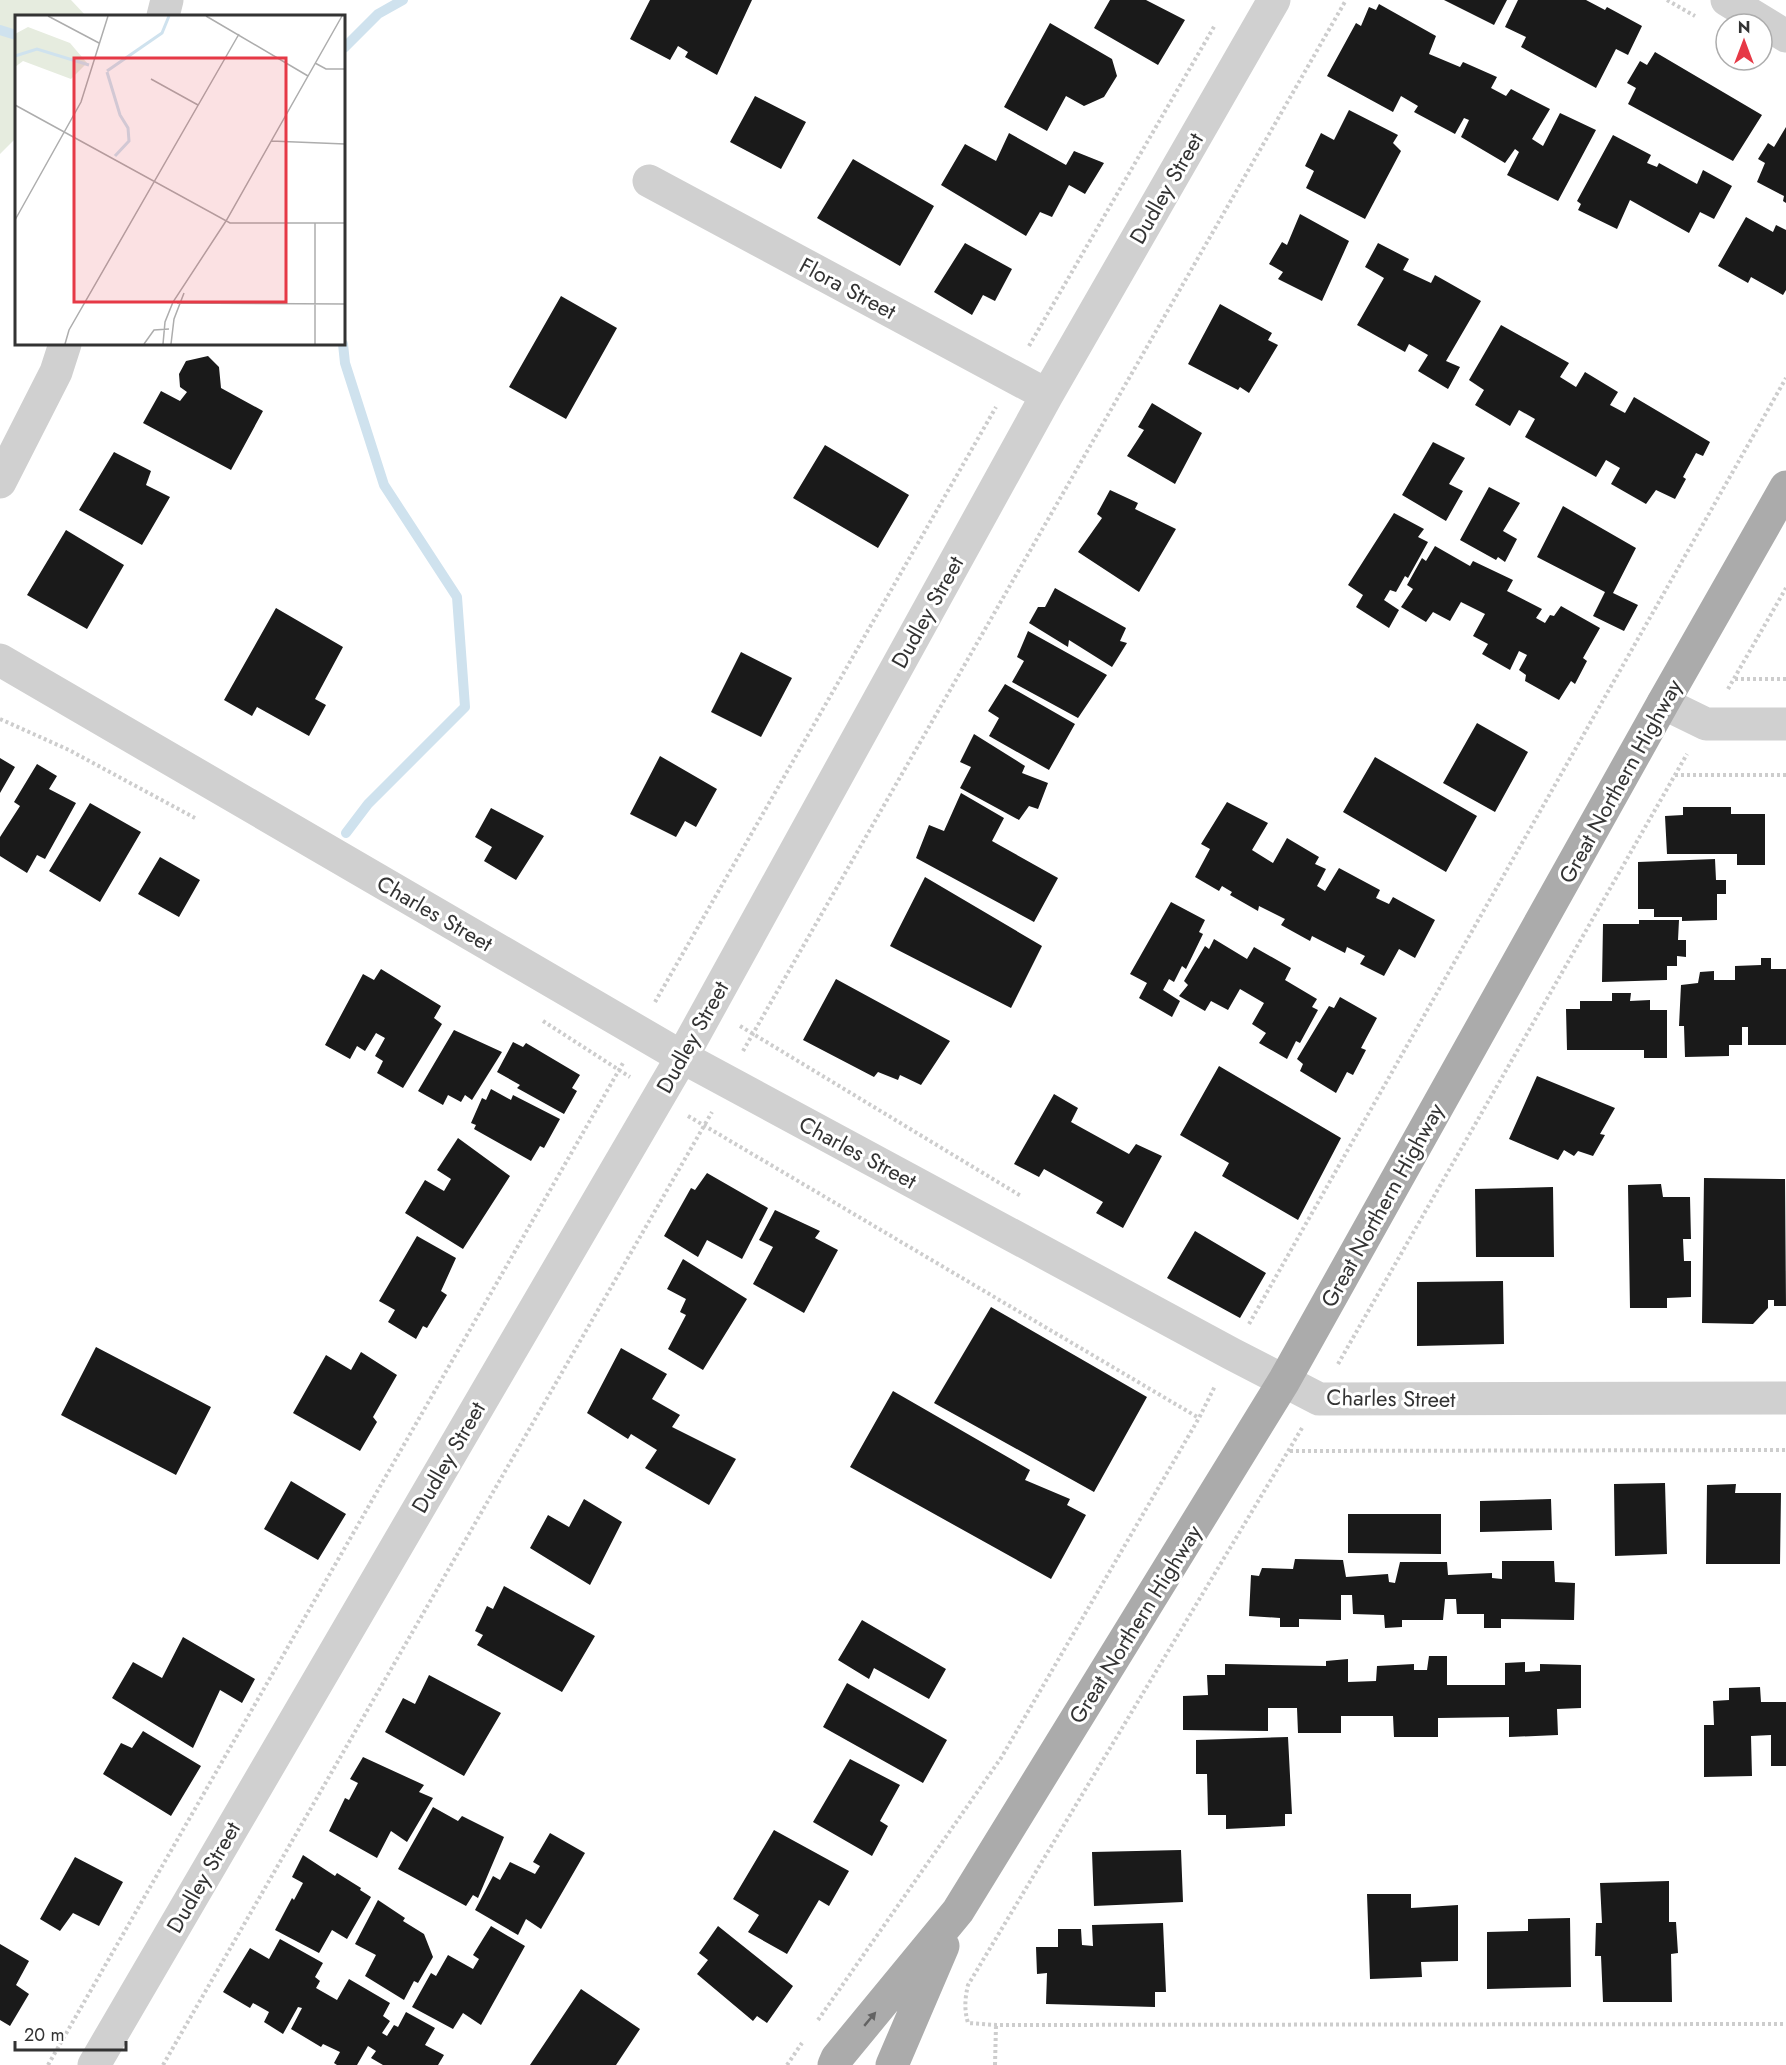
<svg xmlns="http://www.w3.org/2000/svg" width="1786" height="2065" viewBox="0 0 1786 2065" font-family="Jost,sans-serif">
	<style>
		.green { fill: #e6ecdf }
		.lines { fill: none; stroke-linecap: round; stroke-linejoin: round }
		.stream { stroke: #cfe2ee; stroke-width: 10 }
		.building { fill: #1a1a1a }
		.path { stroke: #cdcdcd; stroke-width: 4; stroke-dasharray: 3 3; stroke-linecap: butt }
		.street { stroke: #d0d0d0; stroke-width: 33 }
		.primary { stroke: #ababab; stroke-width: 33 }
		.oneway { fill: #636363 }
		.labels { text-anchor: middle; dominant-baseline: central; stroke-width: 6; stroke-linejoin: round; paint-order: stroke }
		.street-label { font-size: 22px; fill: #333; stroke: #fff }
		.inset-river { fill: none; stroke: #cfe2ee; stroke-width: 3 }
		.inset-road { fill: none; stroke: #adadad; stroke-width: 1.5 }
		.view { fill: #e63946; fill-opacity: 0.15; stroke: #e63946; stroke-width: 3 }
		.inset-edge { fill: none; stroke: #333; stroke-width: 3 }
	</style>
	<rect width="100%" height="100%" fill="#fff"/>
	<path class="green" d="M0,0H71L86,16H16V138L0,154Z"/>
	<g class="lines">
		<path class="stream" d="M0,30L16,35
			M344,48L378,14L403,0
			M343,344L345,363L384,485L457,597L465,707L368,804L346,833"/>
	</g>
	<path class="building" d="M650,0H752L717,75L685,57L688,52L678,46L670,60L630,39Z
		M1110,0H1146L1185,20L1158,65L1094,28Z
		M1444,0H1507L1494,25Z
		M1518,0H1586L1605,10L1607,7L1642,26L1628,55L1616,49L1596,88L1521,47L1526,37L1505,27Z
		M1379,4L1436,36L1429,54L1460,67L1463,62L1497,77L1491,88L1506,96L1511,89L1550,109L1532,139L1543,146L1560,113L1596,130L1558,201L1507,175L1519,152L1515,149L1505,163L1461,137L1469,120L1464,118L1455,134L1414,112L1418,106L1401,96L1393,112L1327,76L1356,23L1361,26L1369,7L1376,10Z
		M1050,23L1112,59L1117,76L1104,97L1084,106L1066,96L1047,131L1004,107Z
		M1655,52L1762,115L1733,161L1628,104L1636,88L1627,83L1640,61L1647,65Z
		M755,96L806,122L781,169L730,142Z
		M1349,110L1398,135L1393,143L1401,151L1365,219L1306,188L1314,171L1305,166L1321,133L1334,140Z
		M1786,127V203L1783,201L1784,196L1757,182L1765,163L1758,159L1768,143L1774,147Z
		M1009,133L1066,165L1074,151L1104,163L1085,194L1069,185L1052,217L1040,212L1026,236L941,185L965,144L996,161Z
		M1613,135L1651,155L1647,163L1657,167L1659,163L1697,184L1703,170L1732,186L1714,219L1700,212L1689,233L1630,200L1617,229L1578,210L1581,204L1577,201Z
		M853,159L934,206L900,266L817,218Z
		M1300,214L1349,241L1322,301L1278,279L1283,272L1269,264L1282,242L1287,245Z
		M1746,217L1773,232L1776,225L1786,230V290L1783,295L1751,277L1748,283L1718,266Z
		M965,243L1012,269L995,301L983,295L972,315L934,292Z
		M1378,243L1409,259L1403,270L1431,283L1435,275L1481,301L1446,361L1460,367L1448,389L1418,371L1428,355L1409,344L1405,352L1357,325L1384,278L1365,267Z
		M561,296L617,328L566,419L509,387Z
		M1220,304L1272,333L1268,340L1278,345L1249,393L1240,387L1238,390L1188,364Z
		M1501,325L1569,363L1560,377L1576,387L1585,372L1618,392L1610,405L1625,413L1634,397L1710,442L1703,456L1696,453L1683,477L1686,479L1675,499L1656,490L1646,504L1611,484L1620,468L1606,460L1596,477L1525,437L1535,419L1519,410L1510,426L1475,405L1484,390L1469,380Z
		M208,356L219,367L221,388L263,411L231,470L143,423L161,391L180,401L187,392L180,387L179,374L186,361Z
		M1152,403L1202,433L1175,484L1127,456L1144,430L1138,427Z
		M1433,442L1465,458L1449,484L1463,491L1446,521L1402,495Z
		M825,445L909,495L878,548L793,498Z
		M114,452L151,471L146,485L170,497L142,545L79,510Z
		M1489,487L1520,503L1503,531L1517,539L1505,562L1498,557L1496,560L1460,540Z
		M1110,490L1138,503L1135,509L1176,529L1139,592L1078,552L1102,518L1097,514Z
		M1563,506L1636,548L1613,593L1638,605L1624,631L1593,616L1605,592L1537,557Z
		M1394,513L1424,529L1418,537L1428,542L1408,578L1405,576L1396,592L1390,590L1384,600L1399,610L1389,628L1356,607L1363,595L1348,585Z
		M66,530L124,565L87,629L27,595Z
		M1435,546L1470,566L1473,561L1513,580L1507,591L1542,609L1536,618L1545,623L1550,615L1554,616L1561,606L1600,628L1583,658L1587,661L1575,684L1571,681L1559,700L1525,681L1526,675L1519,670L1527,655L1519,651L1510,670L1482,654L1488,644L1473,636L1485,614L1461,602L1450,621L1433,612L1426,622L1401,607L1413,589L1407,585L1422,558L1426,561Z
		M1055,588L1126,628L1120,641L1127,643L1112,667L1069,640L1068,647L1029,623L1038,607H1045Z
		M276,608L343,647L315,699L326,705L309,736L257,707L252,716L224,700Z
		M1028,631L1107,675L1078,718L1012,682L1024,661L1017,657Z
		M741,652L792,678L761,737L711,712Z
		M1005,684L1075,724L1049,770L989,736L999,718L988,711Z
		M1477,723L1528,752L1495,812L1443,783Z
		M974,734L1025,766L1022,773L1048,783L1038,809L1029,806L1019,820L960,788L971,767L960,762Z
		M660,756L717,789L696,827L685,821L676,837L630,814Z
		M1375,757L1477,816L1446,872L1343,812Z
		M0,758L15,767L0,793Z
		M37,764L57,776L49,789L76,803L45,859L37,855L27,873L0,856V837L20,806L14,802Z
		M961,793L1004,818L992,841L1058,878L1034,922L916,858L929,825L944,831Z
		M1227,802L1268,823L1252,850L1273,863L1287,838L1319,857L1315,864L1326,869L1317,886L1325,891L1339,868L1380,890L1376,898L1389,904L1393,897L1435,920L1415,958L1399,949L1384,976L1360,964L1365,956L1347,947L1345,953L1312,936L1310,941L1281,925L1285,919L1259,906L1258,911L1230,895L1232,892L1222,886L1219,891L1195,877L1210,849L1201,844Z
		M90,803L141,832L100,902L49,871Z
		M1683,807H1731V814H1765V865H1737V854H1667L1665,816L1683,815Z
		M491,808L544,836L516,880L484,861L492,847L475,837Z
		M160,857L200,880L179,917L138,894Z
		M1715,859L1716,880H1726V894H1717V920L1682,921V917H1654V909H1638V862Z
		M925,877L1042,946L1011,1008L890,946Z
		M1171,902L1205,920L1199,932L1203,934L1186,969L1182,966L1174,982L1169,979L1163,990L1180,1001L1172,1017L1139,998L1147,983L1130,974Z
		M1639,920H1679L1678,940H1686V957L1677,956V966H1667V980L1602,982L1603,924H1639Z
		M1214,939L1247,959L1254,947L1291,968L1285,980L1317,999L1312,1007L1318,1010L1300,1043L1296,1041L1287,1059L1259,1043L1266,1033L1252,1024L1264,1003L1240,989L1228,1010L1211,1001L1205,1011L1179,996L1188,985L1184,981L1205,946L1209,949Z
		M1761,958H1771V969H1786V1045H1748V1027H1742V1045H1729V1056L1685,1057L1684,1026H1679L1681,985L1698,983L1700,972L1714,971V980H1735V966L1761,965Z
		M381,969L441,1006L434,1018L442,1024L403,1088L377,1073L383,1061L375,1056L385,1038L376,1033L365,1051L357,1046L350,1059L325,1045L363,974L374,980Z
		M836,979L950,1041L921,1085L900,1075L898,1080L878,1072L874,1077L803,1040Z
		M1612,993H1631L1630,1001L1650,1000V1010H1667V1058H1644V1050H1567L1566,1009H1580V1001H1612Z
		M1340,997L1377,1018L1361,1048L1366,1050L1353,1075L1347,1072L1336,1093L1300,1071L1303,1064L1297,1059L1329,1006L1334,1008Z
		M454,1030L502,1052L472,1100L465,1095L461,1102L448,1095L443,1105L418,1091Z
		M513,1042L523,1047L526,1043L580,1075L572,1088L577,1091L564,1114L517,1088L520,1085L497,1072Z
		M1219,1066L1341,1138L1298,1220L1222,1176L1229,1163L1180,1135Z
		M1537,1076L1615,1108L1600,1134L1605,1135L1593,1156L1578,1151L1574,1156L1564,1150L1558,1160L1509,1139Z
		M491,1089L511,1100L513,1095L560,1119L544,1148L540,1146L531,1161L474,1129L476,1125L471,1123L482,1098L486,1100Z
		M1054,1094L1078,1108L1071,1122L1129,1154L1136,1144L1162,1156L1123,1228L1096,1213L1103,1202L1044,1169L1039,1177L1014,1164Z
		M458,1138L510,1176L463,1249L405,1213L425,1180L444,1191L451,1179L437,1170Z
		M707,1173L768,1208L742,1259L707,1240L698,1257L664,1236L691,1188L695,1190Z
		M1704,1178L1785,1179L1786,1306H1774V1300H1768V1308L1753,1324L1702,1323Z
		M1661,1184L1663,1197H1690L1691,1239H1683L1684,1261H1691V1297L1667,1298V1308H1630L1628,1185Z
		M1553,1187L1554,1257H1476L1475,1189Z
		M775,1210L820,1231L815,1238L838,1250L804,1313L753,1284L773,1247L759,1240Z
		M1195,1231L1266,1273L1240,1318L1167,1278Z
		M417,1236L456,1258L441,1291L447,1295L427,1328L423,1326L416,1339L388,1322L395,1310L379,1301Z
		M683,1259L747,1299L703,1370L668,1349L686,1315L680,1312L686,1299L667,1289Z
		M1503,1281L1504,1344L1417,1346V1282Z
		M991,1307L1147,1397L1094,1492L934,1403Z
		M96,1347L211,1407L176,1475L61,1415Z
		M621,1348L667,1374L652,1399L680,1415L672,1427L736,1459L709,1505L645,1468L657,1450L631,1434L628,1439L587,1413Z
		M361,1352L397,1375L373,1417L377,1422L360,1451L293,1413L326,1355L351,1370Z
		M893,1391L1030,1470L1025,1480L1070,1499L1067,1505L1086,1515L1051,1579L850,1467Z
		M291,1481L346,1514L318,1560L264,1529Z
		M1665,1483L1667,1554L1615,1556L1614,1484Z
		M1736,1484L1735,1493H1781L1780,1564H1706L1707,1485Z
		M584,1499L622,1522L590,1585L530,1548L548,1515L569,1527Z
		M1551,1499L1552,1530L1480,1532V1501Z
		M1348,1514H1441V1554L1348,1553Z
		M1295,1559L1343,1560L1346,1577L1388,1574L1389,1582L1395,1583L1400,1562H1447L1448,1575L1492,1573V1578L1502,1579V1561H1554L1555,1582L1575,1583L1574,1620L1501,1619V1628H1484V1614H1457L1456,1599H1445L1443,1620H1402V1627L1385,1628L1384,1615L1353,1614L1352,1595H1341V1620L1299,1619V1627H1280V1618L1249,1616L1251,1575L1259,1576L1262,1568L1293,1569Z
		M504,1586L595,1636L562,1692L477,1645L483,1635L475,1631L487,1606L493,1609Z
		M862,1620L946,1669L929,1699L874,1668L869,1679L838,1660Z
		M183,1637L255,1679L242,1703L220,1690L193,1748L112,1698L133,1662L162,1678Z
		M1429,1656H1447V1685H1505V1663L1525,1662V1672L1540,1671V1664L1581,1665V1708L1557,1709L1558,1735L1509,1737V1717L1438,1718V1737H1394L1393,1716H1341V1733H1298L1297,1708H1268V1731L1183,1730V1696L1208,1695L1207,1675H1225V1664L1326,1666V1661L1348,1659V1682L1376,1681L1377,1666L1414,1664V1670H1427Z
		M429,1675L501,1713L464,1776L385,1732L403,1698L415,1704Z
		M847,1683L947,1740L923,1783L823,1727Z
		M1760,1687L1761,1702H1786V1766H1771V1735L1751,1736L1752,1776L1704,1777V1725H1714L1713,1701L1729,1700V1688Z
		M143,1731L201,1766L171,1816L103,1774L121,1743L132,1748Z
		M1288,1737L1292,1814H1285V1826L1226,1829V1815H1208L1207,1774H1196V1740Z
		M363,1757L424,1785L419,1792L433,1798L407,1842L391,1831L377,1858L329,1831L345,1798L349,1800L358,1783L350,1779Z
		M850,1759L900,1785L880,1821L888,1826L872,1856L813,1822Z
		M433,1807L458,1821L462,1816L504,1837L478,1898L473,1895L466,1906L398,1869Z
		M774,1830L849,1871L829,1906L819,1900L787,1954L748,1932L759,1915L733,1899Z
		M550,1833L585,1853L541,1929L526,1919L518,1935L475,1910L493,1876L500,1880L510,1862L535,1874L540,1866L533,1862Z
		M1181,1850L1183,1902L1094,1906L1092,1852Z
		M303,1855L335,1876L337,1873L361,1888L360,1890L371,1897L347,1939L332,1930L319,1953L275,1930L292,1898L294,1900L303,1883L292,1877Z
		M75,1857L123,1882L99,1926L73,1913L60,1931L40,1919Z
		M1669,1881V1922H1676L1678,1953L1671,1954L1672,2002H1603L1601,1956H1595L1596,1923H1602L1600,1883Z
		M1367,1894H1411V1908L1458,1905V1961L1421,1962L1422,1977L1370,1979Z
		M378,1900L405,1918L403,1921L424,1934L433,1957L418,1983L414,1981L404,2000L365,1976L376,1955L355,1944Z
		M1570,1918L1571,1987L1487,1989V1932L1528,1931V1919Z
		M1163,1923L1166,1992H1155V2007L1046,2004L1047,1973L1037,1974L1036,1947H1058V1929H1081L1082,1945L1093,1946L1092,1925Z
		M491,1926L525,1946L481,2025L463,2013L453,2029L412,2007L431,1973L436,1976L448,1955L473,1969L479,1959L473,1955Z
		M718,1926L793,1986L767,2023L757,2016L753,2021L697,1974L708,1960L699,1953Z
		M280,1939L323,1963L315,1977L320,1981L316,1988L337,2000L349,1979L390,2003L383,2016L390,2021L382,2033L387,2036L394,2025L398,2027L406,2012L435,2028L425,2045L444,2055L438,2065H383L371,2058L376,2051L368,2046L357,2065H337L334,2063L340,2052L323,2044L321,2047L291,2029L302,2008L298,2007L283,2034L264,2022L269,2012L253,2003L250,2008L223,1992L250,1948L269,1959Z
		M0,1944L29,1961L16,1985L29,1994L10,2026L0,2020Z
		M581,1989L640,2029L616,2065H530Z"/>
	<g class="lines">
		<path class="path" d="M1667,0L1695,16
			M1029,346L1215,25
			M1735,679H1786
			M1728,689L1786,588
			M0,719L69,750L195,818
			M1675,775H1786
			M655,1002L996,407
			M543,1021L630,1077
			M740,1026L1021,1196
			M743,1051L1346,0
			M688,1116L1199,1418
			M1249,1324L1786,378
			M1338,1364L1687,754
			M1302,1428L968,1985C965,1998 964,2009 968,2023L996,2025L1786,2024
			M1290,1451L1786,1450
			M818,2020L1001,1758L1199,1418L1215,1386
			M48,2065L623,1063
			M163,2065L712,1112
			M787,2065L802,2043
			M995,2065L996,2025"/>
		<path class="street" d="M1727,0L1786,36
			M163,16L167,0
			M649,181L1047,395
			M0,482L56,372L65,344
			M0,660L682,1057L1232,1354L1319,1399L1786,1398
			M1663,703L1706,724H1786
			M94,2065L682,1057L1047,395L1274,0"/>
		<path class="primary" d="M834,2065L837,2058L958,1911L1284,1381L1663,703L1786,487
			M892,2065L943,1946"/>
	</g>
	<defs><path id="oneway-solid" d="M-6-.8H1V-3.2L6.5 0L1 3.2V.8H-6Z" transform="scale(1.5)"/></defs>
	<use class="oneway" href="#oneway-solid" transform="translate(870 2019) rotate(-50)"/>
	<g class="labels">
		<g class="street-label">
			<text transform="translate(1166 188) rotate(-60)">Dudley Street</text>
			<text transform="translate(848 288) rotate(28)">Flora Street</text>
			<text transform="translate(927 612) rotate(-61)">Dudley Street</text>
			<text transform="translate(1620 781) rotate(-61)">Great Northern Highway</text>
			<text transform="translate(435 913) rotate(30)">Charles Street</text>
			<text transform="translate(692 1037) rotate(-61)">Dudley Street</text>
			<text transform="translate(858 1152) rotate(28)">Charles Street</text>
			<text transform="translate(1382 1205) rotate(-61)">Great Northern Highway</text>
			<text transform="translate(1391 1398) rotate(1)">Charles Street</text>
			<text transform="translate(448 1457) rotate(-60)">Dudley Street</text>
			<text transform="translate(1135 1624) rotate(-58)">Great Northern Highway</text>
			<text transform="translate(203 1877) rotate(-60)">Dudley Street</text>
		</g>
	</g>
	<g transform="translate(15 15)">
		<rect width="330" height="330" fill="#fff"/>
		<path d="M13,12L55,28L72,48L56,64L8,46L0,52V19Z" fill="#e6ecdf"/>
		<path class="inset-river" d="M0,41L22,34L74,50M92,56L147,18L154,1M92,57L105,100L113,113L114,126L100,141"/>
		<path class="inset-road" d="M33,1L84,28M191,1L293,61M300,48L311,54H330M136,64L183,90M0,90L215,208H330M256,126L330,129M0,205L66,87L93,1M162,288L330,289M50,329L54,315L224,19M129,329L139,315L154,314M148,329L150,307L158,287L211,206L327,1M156,329L159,304L169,278M300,329V208"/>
		<path class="view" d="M59,43H271V287H59Z"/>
		<rect width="330" height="330" class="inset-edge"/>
	</g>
	<g transform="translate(1744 42)"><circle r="28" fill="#ffffff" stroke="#adadad" stroke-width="1.5"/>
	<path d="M0-4.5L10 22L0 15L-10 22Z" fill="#e63946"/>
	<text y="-9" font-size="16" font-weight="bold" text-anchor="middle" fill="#333333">N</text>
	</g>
	<path d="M15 2041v9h111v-9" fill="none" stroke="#333333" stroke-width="3"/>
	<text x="24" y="2041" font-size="18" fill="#333333" stroke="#ffffff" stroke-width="4.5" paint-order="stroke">20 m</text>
</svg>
